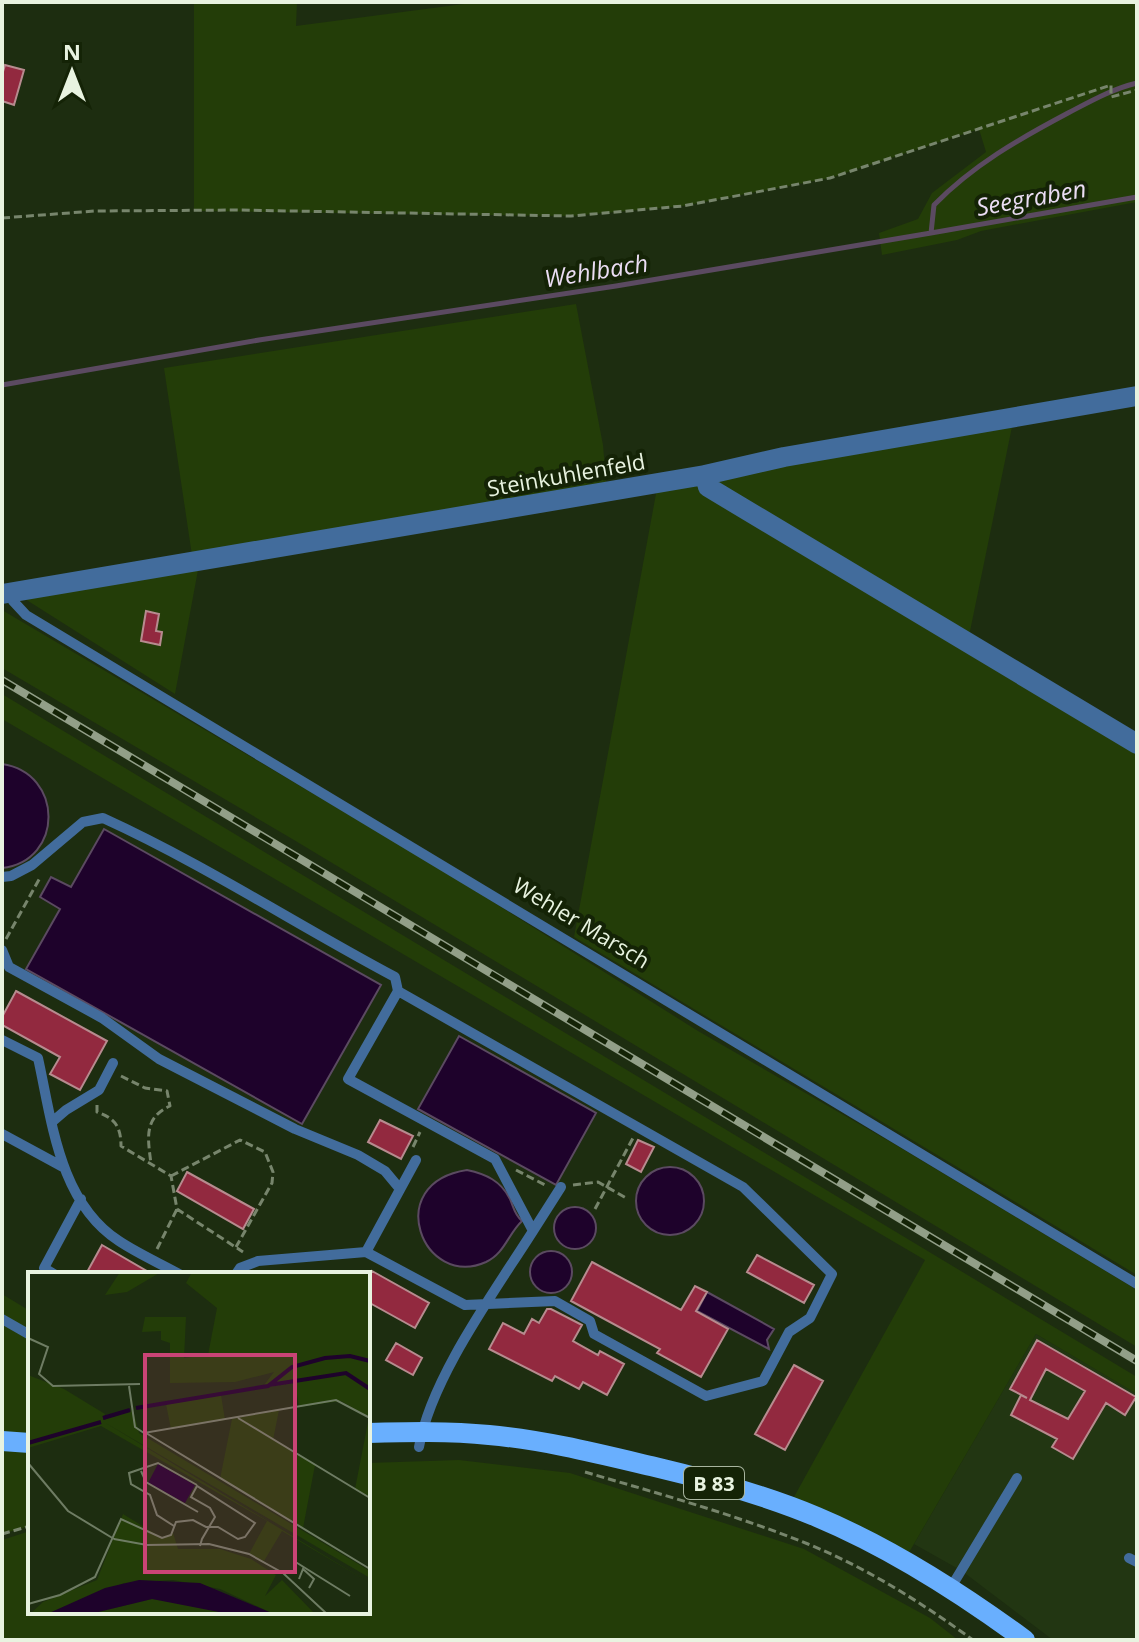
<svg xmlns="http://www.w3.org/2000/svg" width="1139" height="1642" viewBox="0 0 1139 1642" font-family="'Open Sans',sans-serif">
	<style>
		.built { fill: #223612 }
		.green { fill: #233d08 }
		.water { fill: #1e022b; stroke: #5b4a61; stroke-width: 2 }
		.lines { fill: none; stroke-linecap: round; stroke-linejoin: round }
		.stream { stroke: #5b4a61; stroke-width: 5 }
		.building { fill: #92293f; stroke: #b78b8f; stroke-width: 2; fill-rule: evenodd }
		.path { stroke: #77856c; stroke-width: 3; stroke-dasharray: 8 4; stroke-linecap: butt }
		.lane { stroke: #426c9c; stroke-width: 10 }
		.street { stroke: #426c9c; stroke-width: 20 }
		.primary { stroke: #69affe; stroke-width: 20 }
		.rail-casing { stroke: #929f88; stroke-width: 8 }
		.rail { stroke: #142306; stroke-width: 5; stroke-dasharray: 15; stroke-linecap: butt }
		.labels { text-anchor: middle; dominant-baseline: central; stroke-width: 8; stroke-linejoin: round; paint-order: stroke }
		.shield { fill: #142306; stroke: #a8b59f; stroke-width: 2 }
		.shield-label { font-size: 20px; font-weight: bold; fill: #e8f3e0 }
		.street-label { font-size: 22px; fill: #e8f3e0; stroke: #142306 }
		.water-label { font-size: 24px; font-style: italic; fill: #ebddf4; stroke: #142306 }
		.inset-river { fill: none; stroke: #1e022b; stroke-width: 4 }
		.inset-road { fill: none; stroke: #6e7c63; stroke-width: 2 }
		.view { fill: #ca4476; fill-opacity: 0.15; stroke: #ca4476; stroke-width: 4 }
		.inset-edge { fill: none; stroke: #e8f3e0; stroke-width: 4 }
	</style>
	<rect width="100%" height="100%" fill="#1d2d10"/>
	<path class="built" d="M1036,1334L1137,1394V1640H1053L962,1571L914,1544Z"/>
	<path class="green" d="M194,2H297L296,26L479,2H1137V202L981,231L957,240L882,255L879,233L918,219L932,193L986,152L979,129L830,178L683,206L571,216L194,211Z
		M576,304L603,445L607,491L193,562L164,368Z
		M1014,417L968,641L1137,744V1275L574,937L658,483Z
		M198,570L175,694L25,599Z
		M2,610L439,868L698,1031L894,1144L1137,1290V1347L294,840L2,668Z
		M2,694L1137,1377V1394L1036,1334L904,1561L789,1506L925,1260L2,719Z
		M2,1294L30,1311V1526L2,1534Z
		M459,1460L570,1473L804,1549L930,1618L958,1640H2V1540L30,1531V1612H368V1463Z"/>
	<path class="water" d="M2,764C64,773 64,861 2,868Z
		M104,829L381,985L302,1124L26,969L60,909L40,897L51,877L71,887Z
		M459,1036L596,1113L556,1185L418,1109Z
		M636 1201a34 34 0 1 1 68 0a34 34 0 1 1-68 0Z
		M467,1170C486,1174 501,1181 510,1199C514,1208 514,1214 522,1221C508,1234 505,1253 486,1262C423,1290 381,1183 467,1170Z
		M554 1228a21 21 0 1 1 42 0a21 21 0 1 1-42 0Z
		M530 1272a21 21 0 1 1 42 0a21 21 0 1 1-42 0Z
		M707,1292L774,1329L767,1340L769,1349L697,1311Z"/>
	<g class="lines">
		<path class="stream" d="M931,233L1137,197
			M2,385L259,340L616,286L931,233L934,205C973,165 1019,139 1068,113C1091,101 1112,89 1137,83"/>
	</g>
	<path class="building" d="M5,65L24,70L14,105L2,101V75Z
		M146,611L159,614L156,631L162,632L160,645L141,641Z
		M16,991L107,1041L80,1090L50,1074L60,1057L2,1025V1017Z
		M380,1120L413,1136L401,1159L368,1142Z
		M638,1140L654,1147L641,1172L626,1164Z
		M187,1172L254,1209L243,1229L177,1191Z
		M102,1245L152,1274H86Z
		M757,1255L814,1285L804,1303L747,1272Z
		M592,1262L681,1310L695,1286L707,1292L696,1311L728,1329L701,1377L657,1353L660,1349L571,1301Z
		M372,1271L429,1303L415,1328L368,1302V1279Z
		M547,1309H551L582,1325L573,1341L598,1355L600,1351L624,1364L607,1395L583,1382L579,1389L555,1376L552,1381L489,1349L503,1323L524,1334L532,1319L539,1323Z
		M1037,1340L1136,1397L1125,1415L1106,1403L1073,1459L1052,1447L1057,1439L1011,1415L1021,1395L1027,1398L1010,1389ZM1046,1369L1085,1391L1068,1419L1030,1400Z
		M396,1343L422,1358L413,1375L386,1360Z
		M794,1365L823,1381L785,1450L755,1434Z"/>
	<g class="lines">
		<path class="path" d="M2,218L95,211L236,210L571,216L683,206L830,178L1111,85V97L1137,90
			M6,939L41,876
			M121,1076L145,1088L167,1091L170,1106C143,1118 148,1139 151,1164
			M97,1105V1112C115,1118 121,1127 121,1146L171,1176L177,1209L243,1252
			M413,1147L420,1132
			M516,1170L545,1185
			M171,1176L240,1140L265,1152L273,1172L272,1183L236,1247
			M573,1185L598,1182L628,1199
			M595,1209L633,1138
			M157,1249L177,1209
			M585,1472C660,1494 736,1515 808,1544C867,1568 922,1603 973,1640
			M2,1534L30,1526"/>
		<path class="lane" d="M11,593L13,601L26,615L1137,1284
			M2,877L11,876L32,865L83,822L103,818C204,864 297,925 395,977L398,991
			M2,950L9,967L102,1018L159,1059L295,1129L358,1155L385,1171L400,1189
			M2,1040L38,1058C52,1121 59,1202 119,1241C137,1253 159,1263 179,1274
			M52,1122L66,1110L99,1090L113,1063
			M2,1134L63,1167
			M533,1231L561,1187
			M366,1252L416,1160
			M54,1274L44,1268L81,1199
			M236,1274L240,1268L258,1261L366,1252L465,1305L555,1301L590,1321L594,1334L706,1396L763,1381L789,1332L810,1318L832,1274L743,1187L398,991L348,1079L495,1159L533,1231C495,1291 431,1378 419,1447
			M2,1319L30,1335
			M1129,1558L1137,1562
			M950,1589L1017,1478"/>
		<path class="street" d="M705,475L708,487L1137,744
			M2,594L705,475L784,457L1137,396"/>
		<path class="primary" d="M368,1433C408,1432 449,1431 489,1435C545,1440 600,1454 655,1467C710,1480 765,1495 817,1517C891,1548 961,1593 1025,1640
			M2,1441L30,1443"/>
		<defs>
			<path id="rail" d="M2,680L1137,1361"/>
		</defs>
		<use href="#rail" class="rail-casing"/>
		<use href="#rail" class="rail"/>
	</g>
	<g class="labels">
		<rect class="shield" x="684" y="1467" width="60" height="32" rx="6"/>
		<g class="shield-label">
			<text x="714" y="1483">B 83</text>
		</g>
		<g class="street-label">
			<text transform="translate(566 474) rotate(-10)">Steinkuhlenfeld</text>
			<text transform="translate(582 922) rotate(31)">Wehler Marsch</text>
		</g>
		<g class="water-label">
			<text transform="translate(1031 197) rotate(-10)">Seegraben</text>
			<text transform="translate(596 270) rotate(-9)">Wehlbach</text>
		</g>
	</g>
	<g transform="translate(28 1272)">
		<rect width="342" height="342" fill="#1d2d10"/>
		<path d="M92,0H133L99,20L77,23ZM164,0H342V226L327,217L341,145L313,129L271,135L267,110L233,117L246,100L207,110L142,111V71L133,68V59L114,60L117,45H158L156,86L180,83L189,36L158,11ZM0,103L36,117L77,142L75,148L105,138L111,161L342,299V306L76,150L342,311L254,259L236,289L221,282L239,249L73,154L0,176ZM193,123L197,148L143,157L138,132ZM251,138L245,168L287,193L275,256L192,207L204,147ZM95,242L134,266L145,261L150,277H192L223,287L248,303L237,324L254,308L287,342H246L192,317L145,308L96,311L19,342H2L15,330L69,308ZM124,327L148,328L201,342H62Z" fill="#233d08"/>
		<path d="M130,192L167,213L157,231L120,211ZM111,308L172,311L246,342H201L124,327L62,342H19L77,316Z" fill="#1e022b"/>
		<path class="inset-river" d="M241,113L318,101L342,117M108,136L240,114L264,95L297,86L322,84L342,89M75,146L102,138M0,171L73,150"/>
		<path class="inset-road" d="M0,66L20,75L11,102L25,114L112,112M101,114L107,155L116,161L308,128L342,146M210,146L342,226M118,161L342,297M0,191L40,239L86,267M113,199L118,210L170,240M146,254L129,243L122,223L103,212L101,201L130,191L169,213M86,267L119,273L181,272L221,282L255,301L299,342M266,289L322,324M271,307L275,297L286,307L281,316M0,332L32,323L67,305L93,247L134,266L143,263L148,250L165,248L178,255H190L210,267L217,265L227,251L169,214L163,225L182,236L187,245L181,255L174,267L172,274"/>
		<path class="view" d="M117,83H267V300H117Z"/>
		<rect width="342" height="342" class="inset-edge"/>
	</g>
	<rect width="1139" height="1642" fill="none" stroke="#e8f3e0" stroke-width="8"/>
	<g transform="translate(72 72)" stroke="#142306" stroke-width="6" paint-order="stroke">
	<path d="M0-6L14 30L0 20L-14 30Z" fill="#e8f3e0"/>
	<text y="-12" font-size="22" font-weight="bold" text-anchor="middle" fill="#e8f3e0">N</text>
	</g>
</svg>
